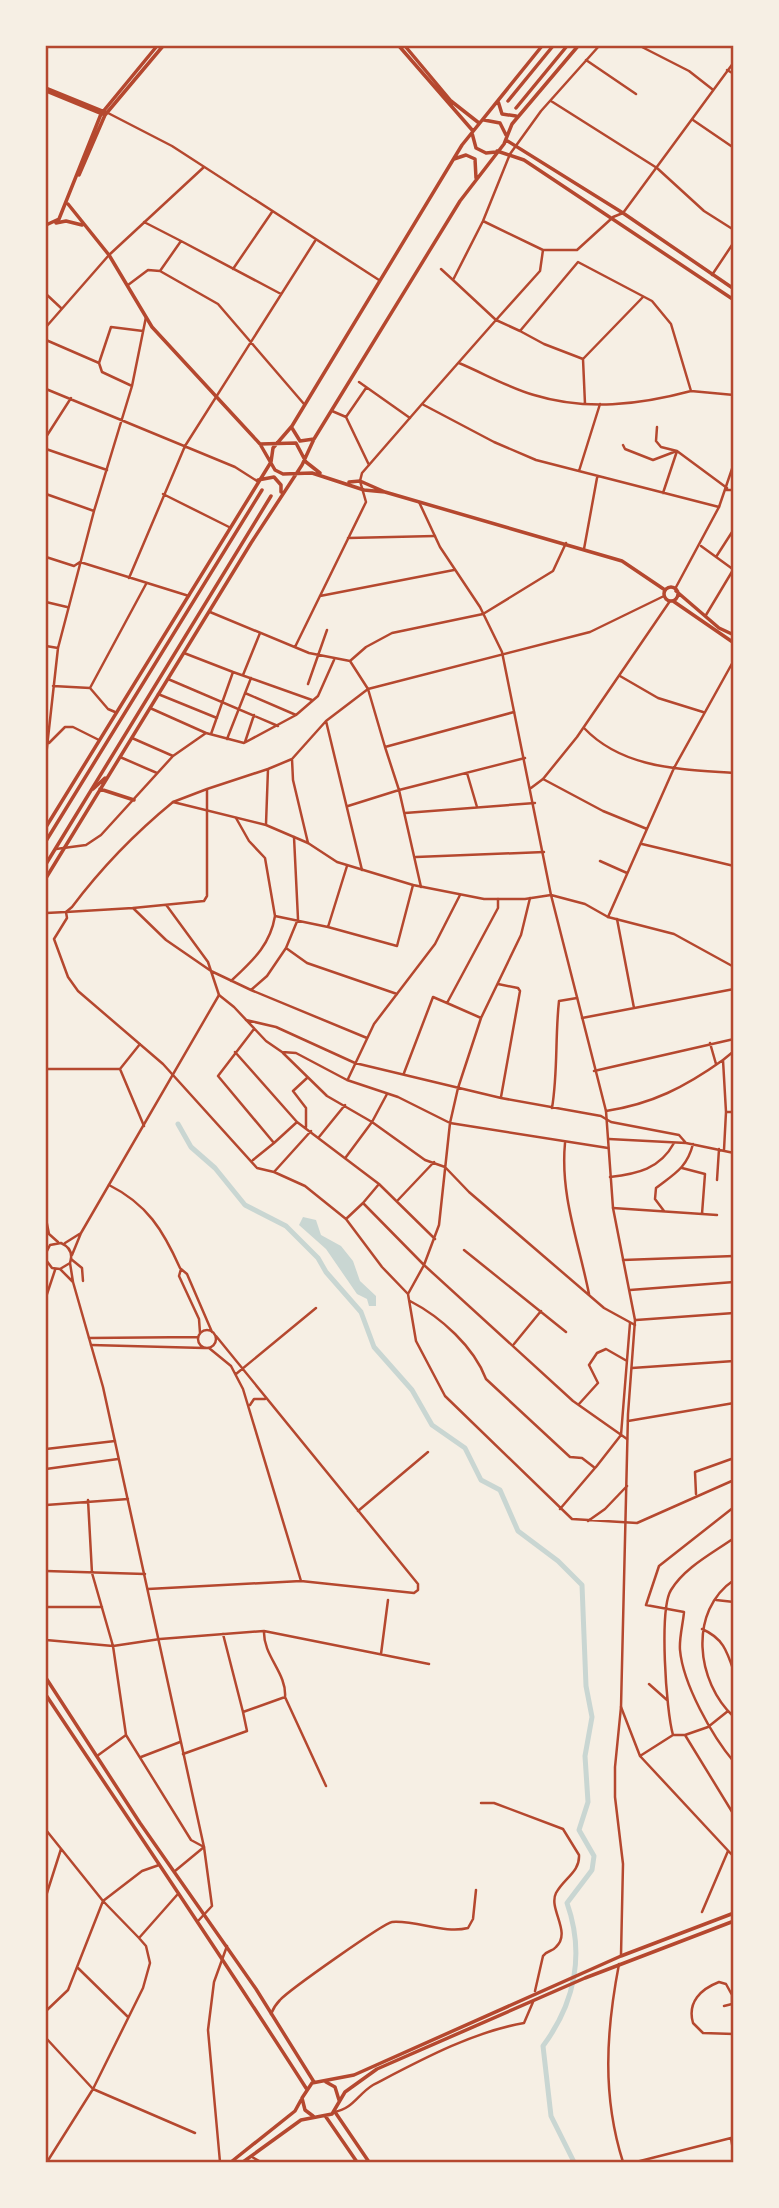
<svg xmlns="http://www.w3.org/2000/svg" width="779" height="2208" viewBox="0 0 779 2208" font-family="Georgia,serif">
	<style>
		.water { fill: #c9d6d2 }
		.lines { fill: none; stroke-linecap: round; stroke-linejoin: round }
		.canal { stroke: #c9d6d2; stroke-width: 5 }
		.minor { stroke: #b5482f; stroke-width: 2.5 }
		.tertiary { stroke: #b5482f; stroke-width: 2.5 }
		.secondary { stroke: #b5482f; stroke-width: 3.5 }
		.trunk { stroke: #b5482f; stroke-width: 3.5 }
		.neatline { fill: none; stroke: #b5482f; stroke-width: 2.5 }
	</style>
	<rect width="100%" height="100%" fill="#f6efe4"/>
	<path class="water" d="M303,1217L316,1220L321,1235L341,1246L353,1261L360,1281L376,1296V1306H369L367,1299L357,1294L326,1249L299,1225Z"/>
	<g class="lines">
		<path class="canal" d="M178,1124L191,1147L215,1168L245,1205L286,1226L318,1258L326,1272L361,1312L374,1347L412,1390L432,1425L465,1448L481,1480L500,1490L518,1531L558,1561L582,1585L586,1686L592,1717L585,1756L588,1802L579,1830L594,1856L592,1870L567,1903C585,1954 575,2003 543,2046L551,2116L574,2162"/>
		<path class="minor" d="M640,46L689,71L712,89
			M586,60L636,94
			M727,70L734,74
			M551,101L657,168L704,211L734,230
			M108,113L172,146L379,280
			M693,120L734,148
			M483,221L543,250H577L611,219
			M144,222L181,241
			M543,250L540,271L496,320L453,280L483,221L510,154L541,111L599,46
			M109,255L204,167
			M233,269L272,212
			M441,269L453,280
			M160,271L181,241L281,294
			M712,275L734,242
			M128,285L148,270L160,271L218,304L304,404
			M46,294L61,308
			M520,331L544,344L583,359L585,404
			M46,340L99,363L102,372L132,386
			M583,359L643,297
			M99,363L111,327L143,331
			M459,363C483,373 509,388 534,395C586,411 639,405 691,391
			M359,382L410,418
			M46,389L235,467L257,481
			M422,404L496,320L520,331L578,262L652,301L671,324L691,391L734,395
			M332,411L346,417L369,465
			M346,417L366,388
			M657,427L656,441L661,447L677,451L727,488
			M46,437L71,398
			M623,445L625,449L653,460L674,452
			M46,449L107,470
			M579,471L600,404
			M726,490H734
			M663,493L677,451
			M46,494L94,511
			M163,494L229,527
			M348,538L435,536
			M701,546L734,570
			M584,549L597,478
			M46,557L74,566L80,562L189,596
			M716,557L734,529
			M129,578L185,446L315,241
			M320,596L454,570
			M46,602L67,607
			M210,612L309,653L350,661L368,689L385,747
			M706,615L733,570
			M46,646L58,648
			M295,647L366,502L360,481L362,473L422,404L494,442L536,460L719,507
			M184,653L233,672L211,734
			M350,661L366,647L392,633L483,614L553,571L566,543
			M233,672L312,700
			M243,675L260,633
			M620,676L658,698L703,712
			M168,679L278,726
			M308,684L327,630
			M53,686L90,688L146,584
			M90,688L108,709L115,712
			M245,693L296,715
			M158,694L217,718
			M150,708L206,733
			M514,712L385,747L399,790L525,758
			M326,721L362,870
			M584,728C623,769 680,769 734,773
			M132,738L173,756
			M227,739L251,678
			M245,742L254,715
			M49,743L65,727H73L99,740
			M46,756L58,648L94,511L132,386L146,317
			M120,757L157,773
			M292,759L293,780L308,843
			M268,769L292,759L326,721L368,689L590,632L664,596
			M467,773L477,807
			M543,779L603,811L647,829
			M207,789L268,769L266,824
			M348,806L399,790L421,887
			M405,813L535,803
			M236,818L249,841L265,858L275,916
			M642,844L734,866
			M56,849L86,845L101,835L173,756L206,733L244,743L296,715L318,696L334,660
			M416,857L544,852
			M600,861L627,873
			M347,866L328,927L397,946L413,885
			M167,906L208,962L211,971L251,990L267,976L286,948L307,963L397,994
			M133,908L204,901L207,896V789L173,802
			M608,917L674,768L734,660
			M617,919L634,1008
			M286,948L298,919L294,837
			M231,981C252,961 270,946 275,916L328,927
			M498,984L518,988L520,991L501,1097
			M251,990L367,1038
			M447,1003L481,1018
			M582,1018L734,989
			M246,1020L276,1027L355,1063L501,1098L601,1116L611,1122L679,1135L686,1143
			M710,1043L716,1064
			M235,1052L297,1122L379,1184L363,1203
			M283,1053L327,1096L372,1122L425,1160L445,1167L469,1192L604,1308L635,1325
			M723,1060L734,1051
			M46,1069H120L140,1044
			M120,1069L144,1126
			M594,1071L734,1039
			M404,1073L433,997L447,1003L498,908V899
			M348,1079L374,1024L435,944L460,895
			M552,1108C558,1073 555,1037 559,1001L577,998
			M606,1111C652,1104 685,1087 723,1060L726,1112
			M306,1127V1108L293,1091L307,1078
			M319,1137L345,1105
			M609,1139L686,1143L734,1153
			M274,1143L297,1122
			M565,1143C560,1196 579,1243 589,1294
			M608,1148L450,1123L398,1097L347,1080L296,1053L282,1052L266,1041L234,1007L219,995L211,971L166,940L133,908L66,912L67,918L54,939L68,977L78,991L163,1064L257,1168L274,1172L305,1186L346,1219L382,1267L408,1294L416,1341L445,1396L572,1519L637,1523L734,1480
			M724,1150L726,1112H734
			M346,1157L372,1122L387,1094
			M253,1160L274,1143L218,1076L254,1029
			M682,1168L705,1174L702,1214
			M274,1172L311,1131
			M610,1177C637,1174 660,1169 674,1143
			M717,1180L719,1149
			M379,1184L435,1239
			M109,1185C147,1204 163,1230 180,1268
			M398,1200L434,1162
			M613,1208L717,1215
			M664,1211L655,1199L656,1188C674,1174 687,1168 693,1144
			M346,1219L363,1203L424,1265L573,1401L627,1439
			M464,1250L566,1332
			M71,1259L82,1268L83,1281
			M623,1260L734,1256
			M630,1290L734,1282
			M408,1294L424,1265L439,1225L450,1123L458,1088L481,1018L521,935L530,898
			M410,1301C441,1317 474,1347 486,1379L570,1457L582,1458L595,1468L560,1509
			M636,1320L734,1313
			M198 1339a9 9 0 1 1 18 0a9 9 0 1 1-18 0Z
			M200,1333L199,1319L179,1276L181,1269L187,1274L212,1332
			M89,1338L198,1337
			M514,1344L541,1311
			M91,1345L204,1348
			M209,1348L231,1366L243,1389L301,1581
			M632,1368L734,1361
			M236,1374L316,1308
			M579,1404L598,1383L589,1365L597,1353L606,1349L627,1361
			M250,1405L254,1399H265
			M628,1421L734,1403
			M46,1449L115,1441
			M596,1467L621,1435L630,1323
			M46,1469L118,1459
			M696,1494L695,1472L734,1458
			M88,1500L92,1573L113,1646L126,1735L191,1840L204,1847L175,1871
			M46,1505L128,1499
			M734,1507L659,1566L646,1605L684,1612C683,1624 679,1638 680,1650C683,1684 712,1736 734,1762
			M358,1511L428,1452
			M588,1521L605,1509L627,1486
			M46,1571L145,1574
			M734,1580C688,1611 696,1682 734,1717
			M148,1589L301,1581L414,1593L418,1590V1584L216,1336
			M716,1600L734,1602
			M46,1607H102
			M702,1629C723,1638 727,1651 734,1672
			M264,1631C263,1656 287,1673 285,1697L326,1786
			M223,1634L243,1712
			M46,1640L113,1646L160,1639L264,1631L429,1664
			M381,1654L388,1600
			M649,1684L667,1700
			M621,1707L640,1756L734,1857
			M673,1735C666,1711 659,1609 671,1590C685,1567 713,1553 734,1538
			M685,1735L734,1815
			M183,1754L247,1731L243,1712L285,1697
			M97,1756L126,1735
			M640,1756L673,1735H685L708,1727L728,1711
			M141,1757L180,1742
			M481,1803H494L563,1829L579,1855C580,1872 564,1878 556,1893C548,1909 572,1932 556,1947C552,1952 547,1950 543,1956L535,1991
			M46,1830L103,1901L68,1990L46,2011
			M159,1865L142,1871L103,1901L139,1938L177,1895
			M46,1896L61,1849
			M702,1912L728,1851
			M78,1968L128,2017
			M724,2006L732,2004V1995L726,1984L719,1982C701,1989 687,2002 693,2023L703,2033L734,2034
			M271,2014C273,2009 276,2004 280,2000C289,1990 384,1923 392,1922C417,1920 444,1934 468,1928L473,1919L476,1890
			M46,2038L93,2089L195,2133
			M334,2112C353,2109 358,2094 373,2085C419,2061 472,2032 524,2023L533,2002
			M252,2157L261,2162
			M47,2162L93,2089L143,1988L150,1963L146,1946L139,1938
			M636,2162L731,2138L734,2156"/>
		<path class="tertiary" d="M613,217L623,213L734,62
			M46,327L109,255
			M419,502L440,547L480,607L502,652L551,895L606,1111L613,1208L635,1320L628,1414L621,1707L615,1767V1797L623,1864L621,1955
			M675,589L719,507L734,463
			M531,788L543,779L577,737L670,601
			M46,913L66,912L72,907C102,867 134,834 173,802L266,825L308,843L337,862L413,885L484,899H525L551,895L585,904L608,917L674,934L734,967
			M46,1219L49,1234L58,1242
			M81,1233L219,995
			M65,1243L81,1233L72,1255
			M46,1253L50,1245L61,1243C70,1247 73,1254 70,1263L60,1269L52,1268L46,1260
			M60,1269L73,1282L70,1263
			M46,1278L47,1263
			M73,1282L103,1387L204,1847L212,1906L198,1921
			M46,1293V1297L55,1270
			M46,1328V1297
			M619,1964C606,2032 602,2096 623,2162
			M220,2162L208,2030L214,1982L227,1946"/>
		<path class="secondary" d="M399,46L473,131
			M405,46L451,101L479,123
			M46,88L105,112
			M46,91L102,114
			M498,101L502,114L516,116
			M484,120L500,123L506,135
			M472,133L476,148L486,153L496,152
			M506,140L623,213L734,289
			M497,151L524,160L734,300
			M454,159L466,155L475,159L476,178
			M79,175L105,115L163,46
			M68,204L109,255L152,327L260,444L275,470L283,474L312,473L364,490L385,492
			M56,223L66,221L82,225
			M46,225L59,219L101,114L157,46
			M292,428L300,441L314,439
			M260,444L296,443L306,462L320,473
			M258,480L274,477L281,485V492
			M349,482L360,481L385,492L622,561L665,590
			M664 594a7 7 0 1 1 14 0a7 7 0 1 1-14 0Z
			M676,591L719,628L734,635
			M673,601L734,643
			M93,789L105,778
			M100,789L134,800
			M46,827L271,462L273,448L292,426L462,145L542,46
			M46,878L251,543L302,465L314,439L460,201L504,144L512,124L578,46
			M46,1678L140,1823L256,1989L314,2082
			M46,1695C133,1826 221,1955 306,2088
			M326,2082L335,2087L339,2100
			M335,2112L369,2162
			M313,2116L305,2110L302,2098L312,2083L354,2075L621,1956L734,1913
			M326,2117L357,2162
			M231,2162L295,2111L301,2100
			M243,2162L301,2120L332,2114L345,2092L377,2069L585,1978L734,1921"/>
		<path class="trunk" d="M508,101L553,46
			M516,108L567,46
			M46,841L262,490
			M46,864L271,496"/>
	</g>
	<rect width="779" height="2208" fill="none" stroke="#f6efe4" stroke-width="94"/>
	<rect x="47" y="47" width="685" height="2114" class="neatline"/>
</svg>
